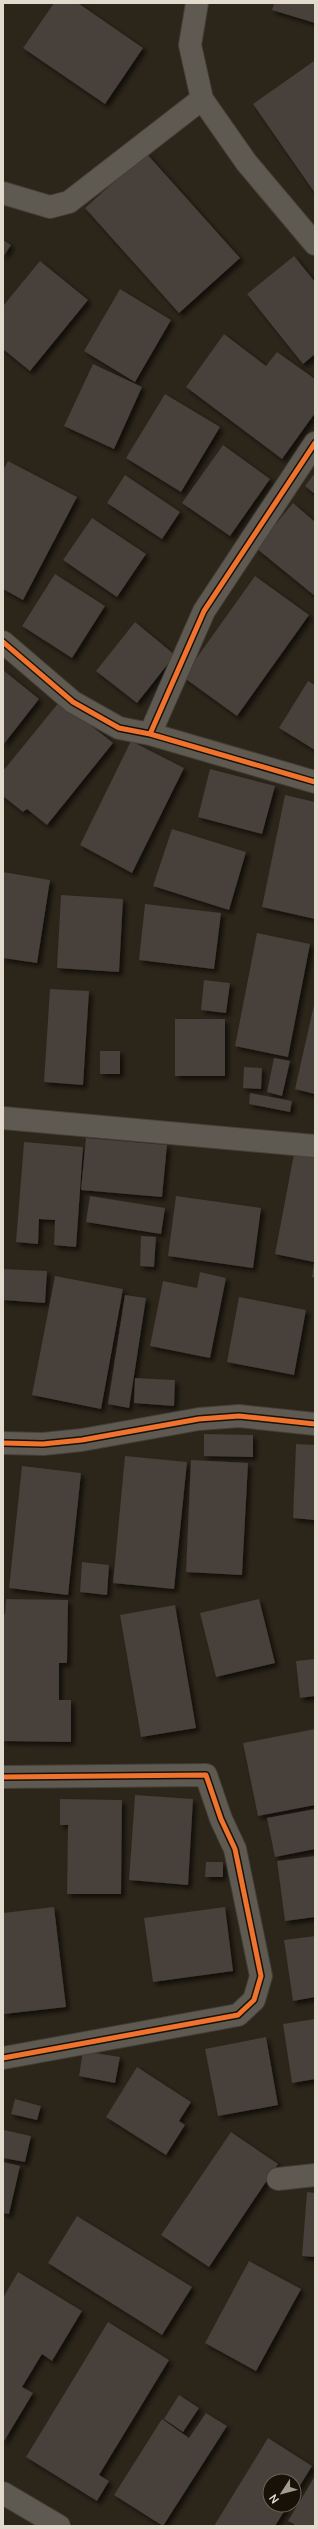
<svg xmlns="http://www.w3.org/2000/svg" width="318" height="2529" viewBox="0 0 318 2529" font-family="Manrope,sans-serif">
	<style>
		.building { fill: #473f3a; filter: url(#shadow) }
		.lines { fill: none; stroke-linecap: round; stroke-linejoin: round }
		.minor-casing { stroke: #443f37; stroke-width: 24 }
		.minor { stroke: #5e5a51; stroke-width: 22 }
		.cycleway-casing { stroke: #171208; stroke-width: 8 }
		.cycleway { stroke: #ef722f; stroke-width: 5 }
	</style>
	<defs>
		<filter id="shadow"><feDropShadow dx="3.5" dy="3.5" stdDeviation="2" flood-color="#0009"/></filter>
	</defs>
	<rect width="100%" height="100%" fill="#2b251a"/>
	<path class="building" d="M54,3H78L143,48L105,104L23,48Z
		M274,3H315V23L272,10Z
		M314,61H315V193L253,104Z
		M146,153L240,258L179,313L85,208Z
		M3,240L11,245L3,257Z
		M294,256L315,282V354L303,364L247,294Z
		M40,261L88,300L30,371L3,349V306Z
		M120,289L171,320L135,382L84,351Z
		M224,334L266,366L277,352L315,379V413L282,459L186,387Z
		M93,364L142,387L114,449L64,426Z
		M165,394L220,427L181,492L126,458Z
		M223,445L270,479L230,536L182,503Z
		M8,461L77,497L23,600L3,589V470Z
		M315,473V494L305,486Z
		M125,475L180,512L162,539L107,503Z
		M293,503L315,522V596L256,548Z
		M92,518L146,554L117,597L63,560Z
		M55,574L105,606L72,658L22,626Z
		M255,576L309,615L237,716L183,677Z
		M135,622L175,655L137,703L96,671Z
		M3,670L39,699L3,745Z
		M308,681L315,685V750L279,728Z
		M60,701L113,743L47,825L27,809L23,812L3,796V771Z
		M131,741L184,768L132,873L80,845Z
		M210,769L275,786L262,834L198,817Z
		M285,795L315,802V919L262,907Z
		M172,829L246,852L229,910L153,886Z
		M3,872L50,880L37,963L3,958Z
		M61,895L123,899L119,972L57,968Z
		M145,904L221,913L214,969L139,960Z
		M257,933L310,944L288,1057L235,1046Z
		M204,980L230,983L226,1013L201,1010Z
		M50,989L89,991L83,1085L44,1082Z
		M314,1005H315V1094L295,1089Z
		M175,1019H225V1076H175Z
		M100,1051H120V1074H100Z
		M274,1058L290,1061L282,1096L267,1092Z
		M244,1067L262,1068L261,1089L243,1088Z
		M250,1093L292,1101L290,1112L249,1104Z
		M86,1138L167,1145L162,1197L81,1190Z
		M24,1142L83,1147L76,1247L54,1245L55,1220L39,1219L38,1244L16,1242Z
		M294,1154L315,1158V1278L312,1277L314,1262L275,1254Z
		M90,1196L165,1208L161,1234L86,1222Z
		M176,1196L261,1208L253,1268L168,1256Z
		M141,1236L156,1237L154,1267L140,1266Z
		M3,1269L47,1271L45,1303L3,1300Z
		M200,1272L226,1278L210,1358L150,1346L163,1281L197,1288Z
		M55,1276L123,1289L101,1409L32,1395Z
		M125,1295L146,1298L129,1408L108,1404Z
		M239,1297L306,1310L294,1375L227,1362Z
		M135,1378L175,1380L174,1406L134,1403Z
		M204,1434L253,1435V1457L204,1456Z
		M296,1444L315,1445V1520L293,1518Z
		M125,1456L187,1462L174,1589L113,1583Z
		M191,1460L248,1463L242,1575L186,1572Z
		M22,1466L81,1473L68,1595L9,1588Z
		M82,1562L109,1565L107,1595L80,1592Z
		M6,1599L68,1600L67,1663H59V1700H71V1742L3,1741V1614H5Z
		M259,1599L275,1663L216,1677L200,1613Z
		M175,1605L196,1728L141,1737L120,1615Z
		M315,1659V1696L300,1698L296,1661Z
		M315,1729V1805L258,1816L243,1743Z
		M135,1795L193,1799L188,1885L129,1880Z
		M60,1799L122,1800L121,1894H67L68,1825H60Z
		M315,1809V1849L275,1857L267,1818Z
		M315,1856V1917L285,1921L277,1861Z
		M206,1862H223V1877H205Z
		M54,1907L66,2007L4,2014L3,1913Z
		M225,1907L233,1971L153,1982L144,1918Z
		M315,1936V1997L293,2001L284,1940Z
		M315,2019V2079L292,2083L283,2024Z
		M266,2037L278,2105L218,2116L205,2049Z
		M83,2051L120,2057L115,2083L79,2076Z
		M137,2067L191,2102L179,2121L185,2125L166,2155L106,2117Z
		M15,2099L41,2106L37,2120L11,2114Z
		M4,2130L31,2136L25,2162L3,2158Z
		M231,2132L278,2164L209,2267L161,2235Z
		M3,2162L20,2166L9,2214L3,2213Z
		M307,2192L315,2193V2257L302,2256Z
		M77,2216L192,2287L162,2335L48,2263Z
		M249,2261L301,2289L256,2371L205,2343Z
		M18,2272L82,2311L52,2361L42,2354L22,2387L33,2393L3,2443V2298Z
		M108,2322L169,2360L99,2475L109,2481L97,2501L26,2457Z
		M179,2395L199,2408L183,2432L164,2419Z
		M206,2413L227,2426L163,2526L114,2495L162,2419L189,2438Z
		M268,2438L312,2466L294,2495V2481H270V2505H288L275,2526H214Z
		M315,2476V2526H297L288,2521Z"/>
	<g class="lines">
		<defs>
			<path id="minor" d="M197,3L190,45L202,99L246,162L315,244
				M3,193L50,207L69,202L202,99
				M3,642L73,702L119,728L150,734L315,782
				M150,734L204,611L315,443
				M3,1118L315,1146
				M3,1443L43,1444L82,1440L199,1419L239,1416L315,1424
				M3,1777L206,1775L221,1819L235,1849L261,1976L254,2000L238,2015L3,2058
				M278,2179L315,2175
				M3,2493L59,2526"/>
		</defs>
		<use href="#minor" class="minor-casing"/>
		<use href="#minor" class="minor"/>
		<defs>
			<path id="cycleway" d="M3,642L73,702L119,728L150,734L315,782
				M150,734L204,611L315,443
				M3,1443L43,1444L82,1440L199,1419L239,1416L315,1424
				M3,1777L206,1775L221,1819L235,1849L261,1976L254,2000L238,2015L3,2058"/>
		</defs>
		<use href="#cycleway" class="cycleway-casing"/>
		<use href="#cycleway" class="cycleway"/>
	</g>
	<rect width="318" height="2529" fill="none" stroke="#e2dacd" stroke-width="8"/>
	<g transform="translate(282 2493) rotate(234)"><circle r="19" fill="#171208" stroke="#686257"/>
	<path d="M0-3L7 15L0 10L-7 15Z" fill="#a29b8e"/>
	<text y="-6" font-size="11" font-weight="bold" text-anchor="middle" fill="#e2dacd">N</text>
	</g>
</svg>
